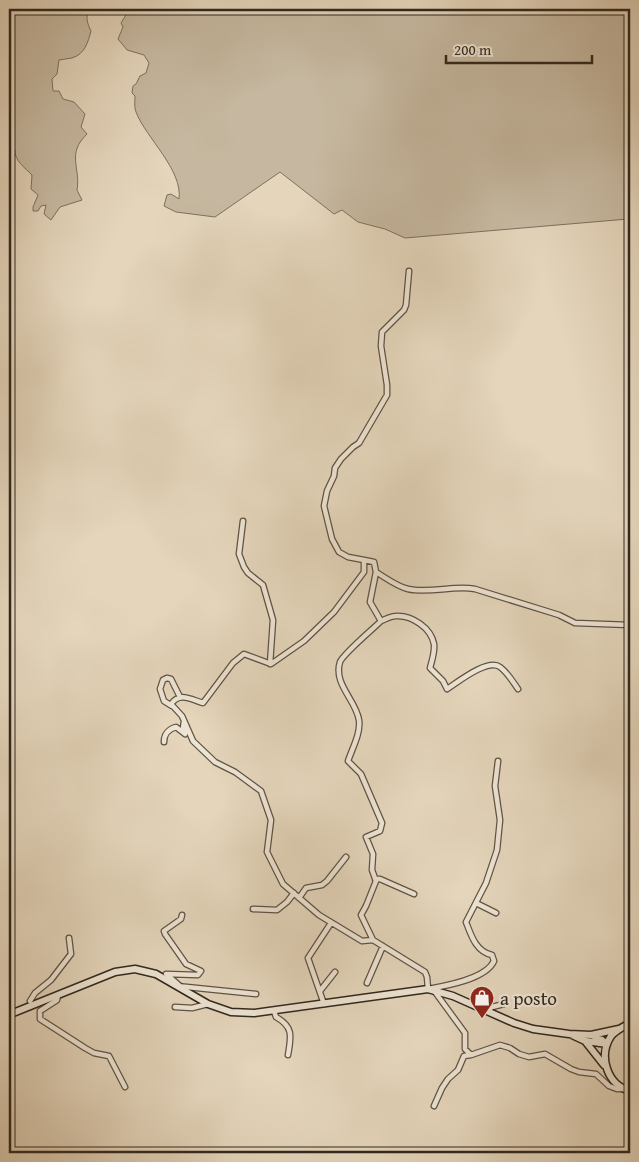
<svg xmlns="http://www.w3.org/2000/svg" width="639" height="1162" viewBox="0 0 639 1162" font-family="'Gentium Book Plus',serif">
	<style>
		.green { fill: #c6b8a0; stroke: #7c705f }
		.lines { fill: none; stroke-linecap: round; stroke-linejoin: round }
		.street-casing { stroke: #5e5345; stroke-width: 7 }
		.secondary-casing { stroke: #31281e; stroke-width: 9 }
		.street { stroke: #ede4d3; stroke-width: 4.5 }
		.secondary { stroke: #ede4d3; stroke-width: 6 }
		.labels { text-anchor: middle; dominant-baseline: central; stroke-width: 4.5; stroke-linejoin: round; paint-order: stroke }
		.poi-label { font-size: 19px; fill: #31281e; stroke: #ede4d3; text-anchor: start }
	</style>
	<rect width="100%" height="100%" fill="#e4d5bb"/>
	<filter id="stains"><feTurbulence type="fractalNoise" baseFrequency=".004" numOctaves="4"/><feColorMatrix values="0 0 0 0 .2 0 0 0 0 .09 0 0 0 0 .02 0 0 0 .5 -.17"/></filter>
	<radialGradient id="worn" r=".72"><stop offset=".6" stop-color="#630" stop-opacity="0"/><stop offset="1" stop-color="#630" stop-opacity=".3"/></radialGradient>
	<path class="green" d="M9,9H90C85,16 87,23 91,31C88,42 85,54 72,58C68,59 63,59 59,60L57,74L52,79L53,91H59L63,99L74,102L85,114L81,127L87,134C66,154 81,168 77,190L82,200L60,207L51,220L44,214L46,205L41,206L38,211H33V207L38,195L31,189L32,175C25,168 14,160 15,150L9,144Z
		M125,9H630V216L628,219L405,238L385,229L358,222L342,210L334,214L280,172L215,217L176,212L164,206L167,195L171,194L179,199C183,170 146,138 136,112C134,107 135,101 135,96L132,93L133,86L136,84L140,76L146,73L149,63L144,55L127,50L118,39L123,27L121,23L126,15Z"/>
	<g class="lines">
		<defs>
			<path id="street" d="M243,521L239,554L244,567L248,573L263,585L273,620L270,664
				M364,560L348,557L339,552L332,539L324,506L327,491L334,476L335,468L341,459L353,447L359,443L387,395V385L381,346L382,332L404,310L406,305L409,271
				M376,572C386,578 396,586 408,589C430,594 453,585 475,589L559,615L575,623L630,625
				M381,621C386,619 391,616 396,616C412,615 431,628 434,644C435,652 432,660 430,668L443,681L447,689C458,682 488,658 500,667C508,673 513,682 518,689
				M172,706L164,701L160,689L163,680L167,678L171,679L180,697
				M164,742C164,734 169,729 176,727L185,734L183,728L184,721
				M375,879H380L414,894
				M299,898L306,888L322,885L327,881L346,857
				M476,903L496,913
				M253,909L277,910L287,902L294,893
				M373,940L362,941L319,915L283,884L267,852L271,820L261,791L235,772L215,762L193,741L182,716L171,704C180,692 190,699 203,703L233,663L244,654L271,664L304,641L334,612L364,572V560L374,562L376,572L370,602L381,621C373,629 343,654 340,662C333,684 356,700 359,720C361,733 352,749 348,761L361,774L382,823L380,831L366,837L373,854L372,870L376,881L366,906L361,915L373,940L425,972L427,977L428,989C446,986 486,979 494,961L492,955C476,952 471,935 466,922L486,883L497,850L500,820L495,786L498,761
				M367,983L383,946
				M177,986L256,994
				M180,986L166,974L198,975L201,971L186,964L165,934L164,931L181,919L182,915
				M320,991L335,972
				M435,992L465,1033V1049L471,1055L500,1045L510,1048L519,1054L529,1057L545,1054L571,1069L579,1072L596,1074L609,1086L617,1089H623
				M58,995L57,1000L40,1011V1019L85,1048L94,1053L109,1056L125,1087
				M30,1001L35,993L51,980L71,954L69,938
				M324,1004L308,958L331,923
				M175,1007L192,1008L208,1004
				M274,1011L276,1017C294,1027 291,1037 288,1055
				M487,1011L492,1007L504,1004
				M434,1106L442,1088L448,1079L458,1070L464,1056L471,1055"/>
			<path id="secondary" d="M9,1014L13,1013L115,972L135,969L156,974L208,1004L231,1012L254,1013L428,989L453,996L514,1023L533,1029L569,1034L591,1035L619,1029
				M630,1023C623,1027 616,1030 611,1036C598,1056 607,1085 630,1091
				M572,1035L585,1041L604,1065
				M586,1041L607,1044L602,1040L592,1035"/>
		</defs>
		<use href="#street" class="street-casing"/>
		<use href="#secondary" class="secondary-casing"/>
		<use href="#street" class="street"/>
		<use href="#secondary" class="secondary"/>
	</g>
	<defs>
		<symbol id="shop-pin" viewBox="-11 -11 22 30"><path d="M0 17L-7.5 6A9.5 9.5 0 1 1 7.5 6Z" fill="#8f2418" stroke="#ede4d3"/><path d="M-5-2.5h2.3a2.7 3.5 0 0 1 5.4 0H5L5.5 6h-11ZM-1.5-2.5h3a1.5 2.3 0 0 0-3 0Z" fill="#fff"/></symbol>
	</defs>
	<g fill-rule="evenodd">
		<use href="#shop-pin" x="468" y="984" width="28" height="38"/>
	</g>
	<g class="labels">
		<g class="poi-label">
			<text x="500" y="998">a posto</text>
		</g>
	</g>
	<rect width="639" height="1162" fill="none" stroke="#e4d5bb" stroke-width="30"/>
	<rect x="10" y="10" width="619" height="1142" fill="none" stroke="#31281e" stroke-width="2.5"/>
	<rect x="15" y="15" width="609" height="1132" fill="none" stroke="#31281e"/>
	<path d="M446 55v8h146v-8" fill="none" stroke="#31281e" stroke-width="2.5"/>
	<text x="454" y="55" font-size="15" fill="#31281e" stroke="#ede4d3" stroke-width="4" paint-order="stroke">200 m</text>
	<rect width="100%" height="100%" filter="url(#stains)"/>
	<rect width="100%" height="100%" fill="url(#worn)"/>
</svg>
